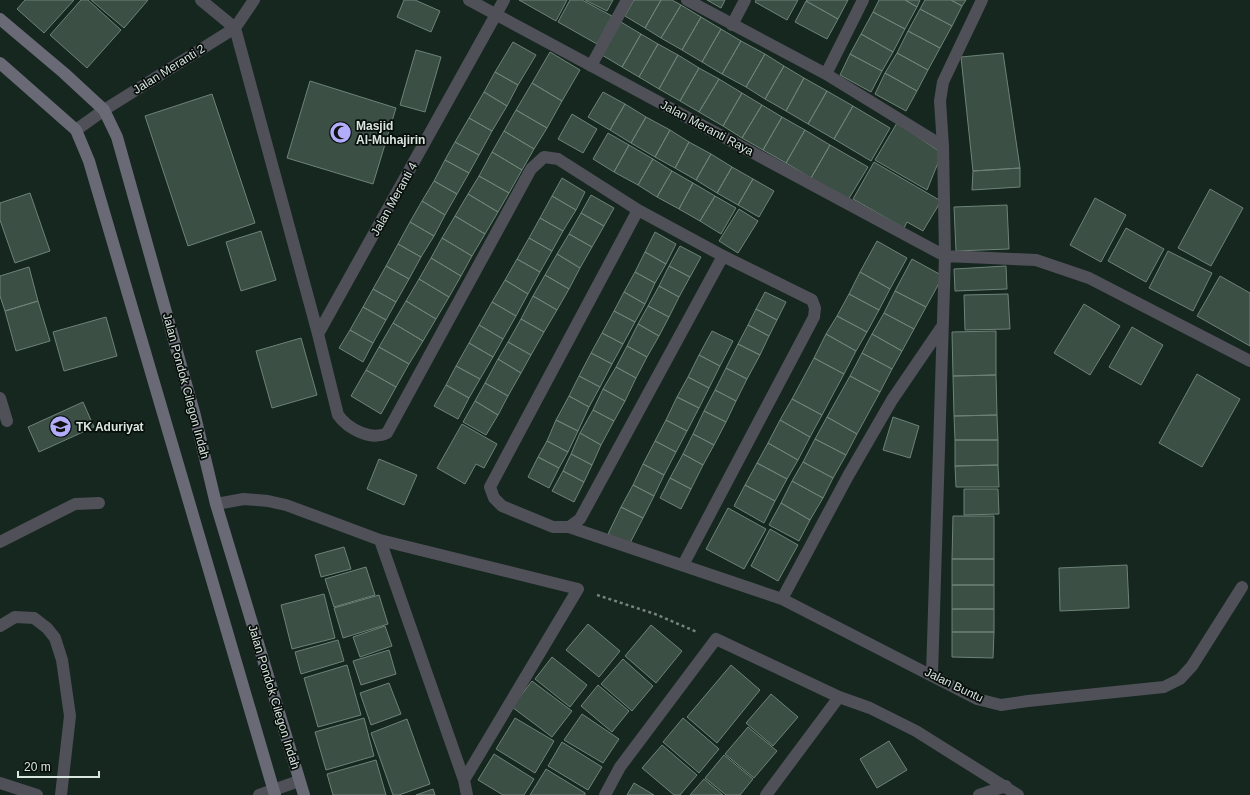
<svg xmlns="http://www.w3.org/2000/svg" width="1250" height="795" viewBox="0 0 1250 795" font-family="Arial,sans-serif">
	<style>
		.building { fill: #3b4f45; stroke: #6e8378 }
		.lines { fill: none; stroke-linecap: round; stroke-linejoin: round }
		.path { stroke: #75847d; stroke-width: 2.5; stroke-dasharray: 3 3; stroke-linecap: butt }
		.lane { stroke: #505058; stroke-width: 12 }
		.street { stroke: #505058; stroke-width: 12 }
		.secondary { stroke: #6a6a77; stroke-width: 12 }
		.labels { text-anchor: middle; dominant-baseline: central; stroke-width: 3.5; stroke-linejoin: round; paint-order: stroke }
		.street-label { font-size: 12px; fill: #d9e5df; stroke: #070e0b }
		.poi-label { font-size: 12px; font-weight: bold; fill: #d9e5df; stroke: #070e0b; text-anchor: start }
	</style>
	<rect width="100%" height="100%" fill="#15271f"/>
	<path class="building" d="M25,0H74L44,33L17,9Z
		M81,0H88L121,30L87,68L50,35Z
		M91,0H148L124,28Z
		M404,0H415L440,11L431,32L397,17Z
		M519,0H567L556,21Z
		M570,0H582L612,16L597,44L558,22Z
		M585,0H613L607,11Z
		M634,0H661L645,28L625,16Z
		M661,0H672L681,5L661,38L645,28Z
		M707,0H725L721,8Z
		M756,0H798L787,20L755,2Z
		M807,0H848L838,19L806,1Z
		M879,0H905L917,7L905,29L873,12Z
		M905,0H920L917,7Z
		M925,0H951L962,6L952,26L920,9Z
		M951,0H966L962,6Z
		M806,1L838,19L827,39L795,22Z
		M681,5L701,17L682,50L661,38Z
		M920,9L952,26L940,48L908,31Z
		M873,12L905,29L893,52L861,34Z
		M701,17L721,29L702,62L682,50Z
		M621,22L641,34L622,67L602,55Z
		M721,29L741,41L722,74L702,62Z
		M908,31L940,48L928,70L897,53Z
		M641,34L658,44L639,77L622,67Z
		M861,34L893,52L882,71L850,54Z
		M741,41L765,54L746,87L722,74Z
		M513,42L536,55L518,85L495,72Z
		M658,44L678,55L659,89L639,77Z
		M416,50L441,57L425,112L400,105Z
		M550,52L580,70L562,101L532,83Z
		M897,53L928,70L917,91L885,73Z
		M1003,53L1020,168L973,171L961,57Z
		M765,54L784,66L765,99L746,87Z
		M850,54L882,71L871,92L840,75Z
		M678,55L699,68L680,101L659,89Z
		M784,66L804,78L786,111L765,99Z
		M699,68L719,79L699,112L680,101Z
		M495,72L518,85L507,106L484,92Z
		M885,73L917,91L906,111L875,94Z
		M804,78L827,91L808,124L786,111Z
		M719,79L742,93L723,126L699,112Z
		M310,81L396,108L373,184L287,158Z
		M532,83L562,101L547,128L516,110Z
		M827,91L853,106L834,139L808,124Z
		M484,92L507,106L492,131L469,118Z
		M603,92L625,104L610,130L588,117Z
		M742,93L762,105L742,138L723,126Z
		M212,94L255,223L188,246L145,116Z
		M625,104L646,117L631,143L610,130Z
		M762,105L782,117L763,150L742,138Z
		M853,106L890,128L871,161L834,139Z
		M516,110L547,128L534,149L504,131Z
		M572,114L597,129L583,153L558,139Z
		M646,117L670,130L655,157L631,143Z
		M782,117L805,130L786,163L763,150Z
		M469,118L492,131L479,155L455,142Z
		M897,123L942,153L927,190L875,160Z
		M670,130L689,142L675,168L655,157Z
		M805,130L830,145L811,178L786,163Z
		M504,131L534,149L522,170L492,152Z
		M608,133L629,145L614,172L593,159Z
		M455,142L479,155L469,173L445,160Z
		M689,142L711,154L696,180L675,168Z
		M629,145L653,159L638,185L614,172Z
		M830,145L868,167L848,200L811,178Z
		M492,152L522,170L509,193L479,176Z
		M711,154L732,167L717,193L696,180Z
		M653,159L672,171L657,197L638,185Z
		M445,160L469,173L457,194L434,181Z
		M874,162L941,201L923,231L907,222L904,228L853,199Z
		M732,167L753,179L738,205L717,193Z
		M1020,168V187L972,190L973,171Z
		M672,171L693,183L679,209L657,197Z
		M479,176L509,193L498,212L468,194Z
		M562,178L585,192L576,210L552,196Z
		M753,179L774,191L759,217L738,205Z
		M434,181L457,194L445,215L422,201Z
		M693,183L715,196L700,221L679,209Z
		M1210,189L1243,208L1211,266L1178,248Z
		M30,193L50,251L15,263L0,220V203Z
		M468,194L498,212L485,234L455,216Z
		M591,195L614,208L604,226L581,213Z
		M552,196L576,210L563,231L540,218Z
		M715,196L736,208L721,234L700,221Z
		M1095,198L1126,215L1101,262L1070,245Z
		M422,201L445,215L434,236L410,222Z
		M1007,205L1009,249L956,251L954,207Z
		M739,209L758,221L738,253L719,241Z
		M581,213L604,226L592,247L569,234Z
		M455,216L485,234L472,256L442,238Z
		M540,218L563,231L552,251L529,238Z
		M410,222L434,236L421,257L398,244Z
		M1126,228L1164,249L1146,282L1108,261Z
		M261,231L276,280L241,291L226,242Z
		M655,232L676,244L666,264L645,252Z
		M569,234L592,247L580,268L557,254Z
		M442,238L472,256L461,276L431,258Z
		M529,238L552,251L540,272L517,259Z
		M877,241L907,258L890,289L860,272Z
		M398,244L421,257L409,279L386,266Z
		M680,246L701,257L690,277L669,266Z
		M1168,251L1212,273L1193,311L1149,288Z
		M645,252L666,264L655,283L635,272Z
		M557,254L580,268L569,289L545,275Z
		M431,258L461,276L449,297L419,279Z
		M517,259L540,272L528,294L505,280Z
		M912,259L943,276L926,307L895,291Z
		M386,266L409,279L396,302L373,289Z
		M669,266L690,277L679,297L659,286Z
		M1006,266L1007,289L955,291L954,269Z
		M29,267L38,301L5,311L0,296V276Z
		M635,272L655,283L645,304L624,292Z
		M860,272L890,289L879,310L849,294Z
		M545,275L569,289L557,310L533,296Z
		M1220,276L1250,293V346L1197,316Z
		M419,279L449,297L436,319L406,301Z
		M505,280L528,294L516,316L492,302Z
		M659,286L679,297L669,317L648,306Z
		M373,289L396,302L386,320L363,307Z
		M895,291L926,307L914,329L884,313Z
		M624,292L645,304L635,322L614,311Z
		M765,292L786,302L777,320L756,309Z
		M849,294L879,310L867,332L837,316Z
		M1008,294L1010,329L965,330L964,295Z
		M533,296L557,310L544,332L521,319Z
		M38,301L50,341L16,351L5,311Z
		M406,301L436,319L423,341L393,323Z
		M492,302L516,316L503,339L479,325Z
		M1084,304L1120,326L1090,375L1054,353Z
		M648,306L669,317L659,336L638,324Z
		M363,307L386,320L373,343L350,330Z
		M756,309L777,320L769,336L748,325Z
		M614,311L635,322L623,344L602,333Z
		M884,313L914,329L902,351L872,334Z
		M837,316L867,332L856,351L826,334Z
		M106,317L117,356L64,371L53,332Z
		M521,319L544,332L531,355L508,342Z
		M393,323L423,341L409,364L379,347Z
		M638,324L659,336L647,357L627,346Z
		M479,325L503,339L493,357L469,343Z
		M748,325L769,336L760,355L738,344Z
		M1132,327L1163,345L1141,385L1109,367Z
		M350,330L373,343L363,362L339,348Z
		M712,331L733,341L720,366L699,355Z
		M996,331V375L953,376L952,332Z
		M602,333L623,344L612,364L591,353Z
		M826,334L856,351L844,374L814,358Z
		M872,334L902,351L892,369L862,353Z
		M301,338L317,395L272,408L256,351Z
		M508,342L531,355L521,373L498,359Z
		M469,343L493,357L480,379L456,366Z
		M738,344L760,355L747,379L726,368Z
		M627,346L647,357L636,378L616,367Z
		M379,347L409,364L396,387L366,370Z
		M591,353L612,364L600,387L579,376Z
		M862,353L892,369L880,392L850,376Z
		M699,355L720,366L709,388L688,377Z
		M814,358L844,374L822,415L792,399Z
		M498,359L521,373L508,396L485,383Z
		M456,366L480,379L469,398L446,385Z
		M616,367L636,378L625,401L603,389Z
		M726,368L747,379L736,401L715,390Z
		M366,370L396,387L381,414L351,396Z
		M1197,374L1240,399L1202,467L1159,443Z
		M996,375L997,415L954,416L953,376Z
		M579,376L600,387L589,407L569,396Z
		M850,376L880,392L857,434L827,417Z
		M688,377L709,388L699,408L677,397Z
		M485,383L508,396L498,415L475,401Z
		M446,385L469,398L458,419L434,406Z
		M603,389L625,401L614,421L593,410Z
		M715,390L736,401L726,422L704,411Z
		M569,396L589,407L578,431L556,420Z
		M677,397L699,408L687,431L666,420Z
		M792,399L822,415L810,437L780,420Z
		M475,401L498,415L486,435L463,422Z
		M83,402L94,427L39,452L28,427Z
		M593,410L614,421L601,445L580,433Z
		M704,411L726,422L714,445L693,434Z
		M997,415L998,440H955L954,416Z
		M827,417L857,434L846,455L815,439Z
		M893,417L919,426L910,458L883,450Z
		M556,420L578,431L568,452L547,441Z
		M666,420L687,431L676,452L655,441Z
		M780,420L810,437L798,460L768,443Z
		M462,424L497,444L484,468L476,464L465,484L437,468Z
		M580,433L601,445L592,465L571,454Z
		M693,434L714,445L703,465L683,454Z
		M815,439L846,455L833,478L803,462Z
		M955,440H998V465L955,466Z
		M547,441L568,452L559,468L538,457Z
		M655,441L676,452L664,475L643,464Z
		M768,443L798,460L787,479L757,463Z
		M571,454L592,465L584,482L563,471Z
		M683,454L703,465L691,489L670,478Z
		M538,457L559,468L549,488L528,477Z
		M379,459L417,475L404,505L367,489Z
		M803,462L833,478L823,498L792,481Z
		M757,463L787,479L775,501L745,485Z
		M643,464L664,475L654,496L633,485Z
		M998,465L999,487H956L955,466Z
		M563,471L584,482L574,502L552,491Z
		M670,478L691,489L681,509L660,498Z
		M792,481L823,498L810,520L781,503Z
		M633,485L654,496L643,518L621,507Z
		M745,485L775,501L764,523L734,506Z
		M964,489H998L999,514L964,515Z
		M781,503L810,520L799,541L769,525Z
		M621,507L643,518L629,545L608,534Z
		M728,508L766,529L744,569L706,549Z
		M953,516H994V559H952Z
		M770,529L798,545L778,581L751,566Z
		M344,547L351,569L321,577L315,555Z
		M952,559H994V585H952Z
		M1127,565L1129,608L1060,611L1059,568Z
		M366,567L375,595L334,607L325,579Z
		M952,585H994V609H952Z
		M324,594L335,638L292,649L281,605Z
		M379,595L388,624L343,638L334,608Z
		M952,609H994V632H952Z
		M588,624L620,651L599,677L566,650Z
		M651,625L682,651L656,683L625,656Z
		M385,626L392,646L360,657L353,637Z
		M952,632H994L993,658L952,657Z
		M338,640L344,661L301,674L295,652Z
		M389,650L396,674L361,685L353,661Z
		M552,657L587,685L570,707L535,679Z
		M623,659L653,686L632,711L601,684Z
		M347,665L361,715L318,727L304,678Z
		M731,665L760,690L717,743L687,717Z
		M532,681L572,711L552,737L512,707Z
		M389,683L401,714L371,725L360,693Z
		M598,685L629,711L612,732L581,706Z
		M771,694L798,717L773,746L746,723Z
		M582,714L619,739L603,763L564,740Z
		M364,718L374,756L326,770L315,732Z
		M515,718L554,741L535,773L496,749Z
		M683,718L719,749L699,773L663,742Z
		M407,719L430,784L399,795H393L371,733Z
		M748,727L777,751L754,778L725,754Z
		M889,741L907,770L877,788L860,759Z
		M562,742L602,767L588,790L548,766Z
		M662,745L697,775L680,795H674L642,768Z
		M494,754L534,779L524,795H503L478,780Z
		M724,755L753,779L740,795H726L705,778Z
		M376,760L386,795H333L327,774Z
		M546,769L585,793V795H530Z
		M704,779L723,795H690Z
		M634,783L654,795H627Z
		M433,789L435,795H416Z"/>
	<g class="lines">
		<path class="path" d="M597,595L655,614L697,632"/>
		<path class="lane" d="M0,626L15,617L34,618L47,628L55,638L62,660L70,716L61,795
			M0,783L37,795
			M259,795L299,781"/>
		<path class="street" d="M201,0L235,28L318,334L338,415C348,429 371,441 387,433L531,169L544,157L558,159L638,210L723,256L812,300L815,308L814,317L683,565
			M469,0L945,256L1036,260L1089,278L1250,361
			M687,0L826,74L943,146
			M732,25L745,0
			M591,66L627,0
			M826,74L863,0
			M76,130L104,110L235,28L254,0
			M638,210L490,487L494,498L502,506L553,527H569L782,599L977,699L1001,705L1028,701L1164,687L1180,679L1192,666L1242,587
			M318,334L504,0
			M0,398L7,421
			M216,504L244,499L268,501L286,505L380,540L578,589L464,780
			M569,527L580,519L723,256
			M380,540L464,780L467,795
			M0,542L75,504L99,503
			M782,599L848,476L892,400L941,328
			M932,675L945,256L943,146L940,101L943,82L982,0
			M605,795L620,767L716,639L839,697L870,708L916,731L1018,795
			M766,795L839,697
			M979,795L1006,786"/>
		<path class="secondary" d="M0,19L64,73L104,110L117,137L194,412L216,504L304,795
			M0,63L76,130L89,161L275,795"/>
	</g>
	<defs>
		<symbol id="mosque-disc" viewBox="-11 -11 22 22"><circle r="9.5" fill="#b1adfa" stroke="#070e0b"/><path d="M3.5-4.9A6 6 0 1 0 3.5 4.9A5 5 0 1 1 3.5-4.9Z" fill="#111"/></symbol>
		<symbol id="school-disc" viewBox="-11 -11 22 22"><circle r="9.5" fill="#b1adfa" stroke="#070e0b"/><path d="M0-5L7-2L0 1L-7-2ZM-4 1L0 2.5L4 1V4Q0 6-4 4Z" fill="#111"/></symbol>
	</defs>
	<g fill-rule="evenodd">
		<use href="#mosque-disc" x="328" y="120" width="25" height="25"/>
		<use href="#school-disc" x="48" y="414" width="25" height="25"/>
	</g>
	<g class="labels">
		<g class="street-label">
			<text transform="translate(169 69) rotate(-32)">Jalan Meranti 2</text>
			<text transform="translate(707 128) rotate(28)">Jalan Meranti Raya</text>
			<text transform="translate(394 199) rotate(-61)">Jalan Meranti 4</text>
			<text transform="translate(186 386) rotate(75)">Jalan Pondok Cilegon Indah</text>
			<text transform="translate(954 685) rotate(26)">Jalan Buntu</text>
			<text transform="translate(274 697) rotate(73)">Jalan Pondok Cilegon Indah</text>
		</g>
		<g class="poi-label">
			<text x="356" y="126">Masjid<tspan x="356" dy="14">Al-Muhajirin</tspan></text>
			<text x="76" y="427">TK Aduriyat</text>
		</g>
	</g>
	<path d="M18 771v6h81v-6" fill="none" stroke="#d9e5df" stroke-width="2"/>
	<text x="24" y="771" font-size="12" fill="#d9e5df" stroke="#070e0b" stroke-width="3" paint-order="stroke">20 m</text>
</svg>
